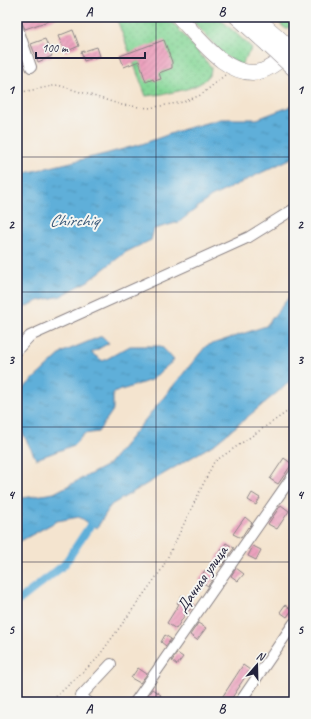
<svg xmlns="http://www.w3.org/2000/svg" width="311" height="719" viewBox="0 0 311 719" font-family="Caveat,sans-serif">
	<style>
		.grass { fill: url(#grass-dots); stroke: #547c69 }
		.water { fill: url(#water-ripples); stroke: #40688a }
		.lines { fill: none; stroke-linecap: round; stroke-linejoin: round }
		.canal { stroke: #5eafd9; stroke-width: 8 }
		.building { fill: url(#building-hatch) }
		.minor-casing { stroke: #8b8385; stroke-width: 12 }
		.highway-casing { stroke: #8b8385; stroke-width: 16 }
		.path { stroke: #8b8385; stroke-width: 1.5; stroke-dasharray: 1 3; stroke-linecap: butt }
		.minor { stroke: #fff; stroke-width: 10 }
		.highway { stroke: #fff; stroke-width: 15 }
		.highway-bridge-casing { stroke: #8b8385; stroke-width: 16; stroke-linecap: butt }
		.highway-bridge { stroke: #fff; stroke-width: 15 }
		.grid { fill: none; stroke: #22223b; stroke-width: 1; stroke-opacity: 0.55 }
		.labels { text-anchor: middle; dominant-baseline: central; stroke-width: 4; stroke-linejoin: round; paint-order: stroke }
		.street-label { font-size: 16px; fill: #22223b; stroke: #f6f6f2 }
		.water-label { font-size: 17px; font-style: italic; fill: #3a5a7a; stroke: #f6f6f2 }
		.neatline { fill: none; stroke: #22223b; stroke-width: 1.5 }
		.grid-label { font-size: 13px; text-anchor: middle; font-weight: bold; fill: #22223b }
	</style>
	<defs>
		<pattern id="grass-dots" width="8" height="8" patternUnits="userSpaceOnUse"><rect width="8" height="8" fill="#86d797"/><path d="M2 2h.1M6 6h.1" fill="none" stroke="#73b883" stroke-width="1.8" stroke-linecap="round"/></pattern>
		<pattern id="water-ripples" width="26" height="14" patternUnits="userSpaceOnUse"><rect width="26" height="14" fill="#5eafd9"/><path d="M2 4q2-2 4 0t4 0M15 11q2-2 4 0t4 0" fill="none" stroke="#4d8eb1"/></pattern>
		<pattern id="building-hatch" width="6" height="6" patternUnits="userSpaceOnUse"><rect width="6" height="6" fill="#eba1bd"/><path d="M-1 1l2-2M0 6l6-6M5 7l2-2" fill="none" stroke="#c98aa3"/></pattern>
	</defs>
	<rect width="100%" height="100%" fill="#f6f6f2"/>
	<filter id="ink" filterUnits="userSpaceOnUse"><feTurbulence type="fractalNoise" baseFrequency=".025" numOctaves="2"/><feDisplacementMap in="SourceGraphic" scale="8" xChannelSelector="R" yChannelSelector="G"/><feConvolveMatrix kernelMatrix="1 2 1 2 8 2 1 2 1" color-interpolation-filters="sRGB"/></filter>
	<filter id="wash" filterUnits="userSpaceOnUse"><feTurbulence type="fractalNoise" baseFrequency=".012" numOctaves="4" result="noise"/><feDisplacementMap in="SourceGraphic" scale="16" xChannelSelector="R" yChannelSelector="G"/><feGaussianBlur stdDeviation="0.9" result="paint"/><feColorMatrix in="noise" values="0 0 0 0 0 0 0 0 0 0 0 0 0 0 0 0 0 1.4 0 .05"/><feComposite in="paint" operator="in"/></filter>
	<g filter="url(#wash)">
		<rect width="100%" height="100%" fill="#f4e4cf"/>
		<path class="grass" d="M116,17H168L211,67C213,90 161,94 146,96Z
			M189,17H218L252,48L241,65L224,55Z
			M272,17H294V25L286,29Z"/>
		<path class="water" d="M294,105V157L211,197L179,222L154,229L151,240L126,252L88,281L61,296L38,301L21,309L17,313V175L105,154L142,144L184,129L221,119H257Z
			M294,291V376L285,386L216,443L111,505L97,528L79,517L57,521L17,543V499L54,493L108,465L206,346L266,326Z
			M102,336L109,343L91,353L103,361L130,346H161L174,360L151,380L113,393V410L98,432L84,434L74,445L36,459L19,426L17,425V394L63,352Z"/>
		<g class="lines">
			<path class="canal" d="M17,602L64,565L91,524"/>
		</g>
		<g id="blocks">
			<path class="building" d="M27,17H57V18L25,29L20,19Z
				M73,30L79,46L65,52L58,36Z
				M45,39L52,56L38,62L31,44Z
				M164,40L172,62V68L159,73L161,79L154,81L153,79L146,82L139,61L124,67L120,56Z
				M97,47L100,56L84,61L81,52Z
				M284,458L292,464L278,484L270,479Z
				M252,493L260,498L256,505L248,500Z
				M281,505L289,511L277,529L268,524Z
				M245,517L252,523L249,528L248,527L241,538L233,534Z
				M226,543L234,548L221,567L214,562Z
				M253,546L261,550L256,560L248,556Z
				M236,568L244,574L238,581L231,576Z
				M205,570L215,576L208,586L199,580Z
				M182,595L194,604L189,611L188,610L176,629L167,623L179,604L177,603Z
				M285,605L292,610L287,617L280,612Z
				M198,623L206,628L197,640L190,635Z
				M165,635L171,639L166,646L161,642Z
				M177,653L183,657L177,665L172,661Z
				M243,665L250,670L239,686H240L229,702H219Z
				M138,668L147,674L140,683L131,678Z
				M152,689L161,695L157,702H152L146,698Z"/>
		</g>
	</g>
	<g filter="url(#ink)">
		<use href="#blocks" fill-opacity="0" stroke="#8b8385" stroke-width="1"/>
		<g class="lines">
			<defs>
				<path id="minor" d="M17,26L31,67
					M17,350L30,336L249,237L294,209
					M88,702L81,696L111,664
					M135,702L294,474
					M240,702L294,623"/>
				<path id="highway" d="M179,17C199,38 229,81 262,71C273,67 283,58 293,51
					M237,17L268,45
					M255,17L277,36"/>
			</defs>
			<use href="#minor" class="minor-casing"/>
			<use href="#highway" class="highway-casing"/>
			<path class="path" d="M17,93L58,85L122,105L149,108L183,102L201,95L225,75
				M50,702L96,660L162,569L214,462L294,407"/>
			<use href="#minor" class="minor"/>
			<use href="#highway" class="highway"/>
			<defs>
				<path id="highway-bridge" d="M277,36L294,52
					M268,45L294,69"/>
			</defs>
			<use href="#highway-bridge" class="highway-bridge-casing"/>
			<use href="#highway-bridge" class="highway-bridge"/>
		</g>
	</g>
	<path class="grid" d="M156,17V702M17,157H294M17,292H294M17,427H294M17,562H294"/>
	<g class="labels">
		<g class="street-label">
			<text transform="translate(202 579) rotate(-55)">Дачная улица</text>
		</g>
		<g class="water-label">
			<text x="74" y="220">Chirchiq</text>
		</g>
	</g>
	<rect width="311" height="719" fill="none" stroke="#f6f6f2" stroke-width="44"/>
	<g transform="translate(257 665) rotate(20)" stroke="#f6f6f2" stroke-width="3" paint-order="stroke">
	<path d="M0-3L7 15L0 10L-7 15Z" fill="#22223b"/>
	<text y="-6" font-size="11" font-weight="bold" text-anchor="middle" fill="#22223b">N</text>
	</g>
	<path d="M36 52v6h109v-6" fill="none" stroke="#22223b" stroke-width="2"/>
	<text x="42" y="52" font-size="12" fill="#22223b" stroke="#f6f6f2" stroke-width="3" paint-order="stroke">100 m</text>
	<rect x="22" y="22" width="267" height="675" class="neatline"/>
	<g class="grid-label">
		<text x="89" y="16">A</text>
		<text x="222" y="16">B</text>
		<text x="11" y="94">1</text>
		<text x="300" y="94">1</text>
		<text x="11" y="229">2</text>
		<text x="300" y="229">2</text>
		<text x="11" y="364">3</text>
		<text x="300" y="364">3</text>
		<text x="11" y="499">4</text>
		<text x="300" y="499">4</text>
		<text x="11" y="634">5</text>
		<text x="300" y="634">5</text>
		<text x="89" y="713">A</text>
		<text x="222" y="713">B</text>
	</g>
</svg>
